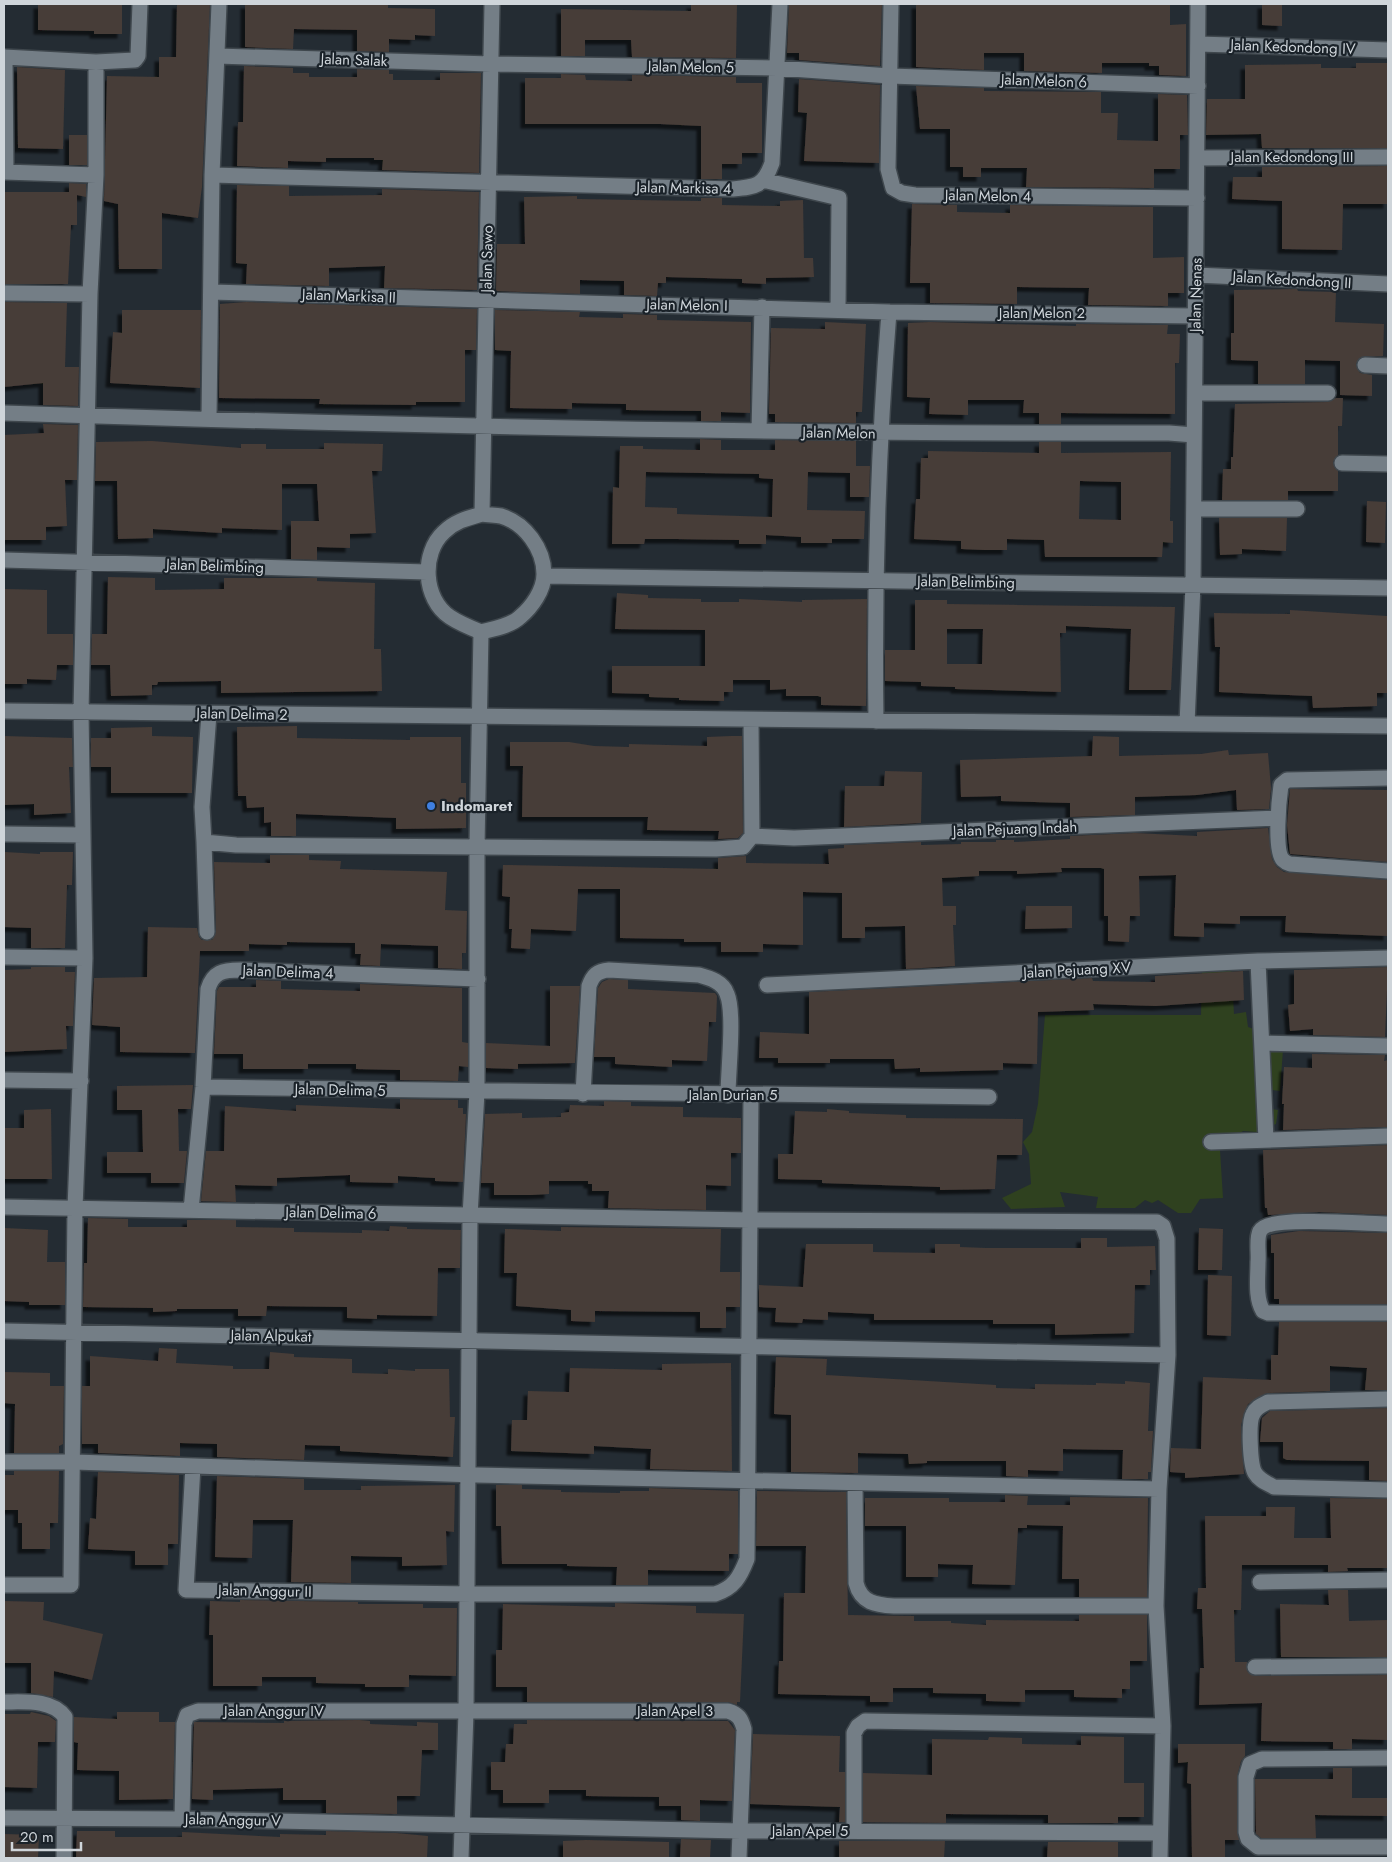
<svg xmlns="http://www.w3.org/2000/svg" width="1392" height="1862" viewBox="0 0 1392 1862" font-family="Jost,sans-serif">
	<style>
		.green { fill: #2f411f }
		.building { fill: #473c37; fill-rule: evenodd; filter: url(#shadow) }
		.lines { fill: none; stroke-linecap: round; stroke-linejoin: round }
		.minor-casing { stroke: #3f474d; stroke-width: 18 }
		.minor { stroke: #747e86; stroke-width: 15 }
		.shop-dot { fill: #3f7fe0; stroke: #1a2229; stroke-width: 2 }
		.labels { text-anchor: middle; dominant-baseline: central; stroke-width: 4.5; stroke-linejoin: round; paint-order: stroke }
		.street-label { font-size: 15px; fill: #cfd5da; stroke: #1a2229 }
		.poi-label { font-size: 15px; font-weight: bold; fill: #cfd5da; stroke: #1a2229; text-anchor: start }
	</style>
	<defs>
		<filter id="shadow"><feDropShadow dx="-4.5" dy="4.5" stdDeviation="1" flood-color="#0009"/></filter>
	</defs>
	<rect width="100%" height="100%" fill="#242c33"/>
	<path class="green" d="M1231,963L1234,1014L1246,1012L1248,1027L1271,1035L1284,1036L1280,1091L1264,1089L1266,1108L1278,1110L1276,1124L1257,1132L1243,1131L1230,1140L1220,1150L1223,1198L1200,1199L1191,1213H1178L1158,1200L1152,1203L1145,1200L1135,1208H1096L1098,1197L1060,1192L1065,1207L1011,1209L1002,1198L1031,1184L1029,1154L1023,1142L1032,1132L1038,1104L1045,1015H1201L1202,964Z"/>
	<path class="building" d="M38,4H122V34H94V31L38,30Z
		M177,4H210L202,187L198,218L162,213V269H119L118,204L104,201L107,76L159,77V57H176Z
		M245,4H388V8L435,9V36L415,35V40L389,39V52L357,51V30L294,29L293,49L245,47Z
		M691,4H737L736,58L632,57L631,40H585V56H561V9L691,11Z
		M789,4H882L880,66L799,60V53H787Z
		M916,4H1170V25L1186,24V76L1159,75V66H1149V63H1102V73L1024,71V53H984V70L916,67Z
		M1262,4H1282V26L1262,25Z
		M1356,63H1388V148H1262L1261,134L1206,135L1207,99H1245V65L1321,64V68H1356Z
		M244,66L293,68V73H309V77H357V69L389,70V74H393V80H440V73H481L479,173L382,170L383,160H374V158H326V162L288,161V168L237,166L238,122H243Z
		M17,67L65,70L63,149L18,148Z
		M561,74L585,75L586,80L632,81V75L736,77V83H762V153H742V164H722V179H701V126L660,124H525V78H561Z
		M799,79L880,85L879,163L804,161L807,113L798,112Z
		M916,86L984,88V91L1101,92V113H1118L1117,140L1158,141V94L1187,95L1188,135H1180V169H1154V188L1026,187L1027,168H981V177H963V167H950V129H920Z
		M69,135H87V165H69Z
		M1388,166V204H1343L1342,250L1282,249V201L1232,199L1233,177H1262V167Z
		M69,183L86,184V197L77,195V225H71L68,284H4V192H69Z
		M237,185L289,186V196L382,195V189L479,192L477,290L384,288L385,266L329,268V286L246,284L247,264L236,263Z
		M577,196V199L634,200L701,201V198H722V205L780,206V201L803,200L804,258H813L814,277L766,278V284L742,283V279L666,277V283H658L657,296L624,295V281L580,280V294L496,291L497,244H525L524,197Z
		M912,204L957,205V212L1010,213V205L1153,207V258L1184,257V293H1168V306L1088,305L1089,288L1017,287V304L930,303V283H910Z
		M1297,289L1298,291L1336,292L1335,322L1384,324L1383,356L1361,357L1356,364L1360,373L1372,375V396L1340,395V361L1305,360V384H1258V361L1231,360V333H1234V290Z
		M4,302L67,303L65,367H79L78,406L43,405V383L4,387Z
		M246,302L477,309L476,350H465V402H416V405L319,404L320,399L219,398L220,304Z
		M122,310H201L200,388L110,383L113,332L122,333Z
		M495,310L580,312L579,317L623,318V314L657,315V320L751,322L750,413L721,412V421H701V411L626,410V404L572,403V409L510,408L511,351L495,350Z
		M825,322L866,324L862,412H856V423L775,422V414H769L771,328L825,329Z
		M930,322L1076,326V324L1168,325L1167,334H1180L1179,363H1175V414L1061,413V424H1039V413H1023L1024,400H968V415L929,414L930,398L907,397L908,323Z
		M1336,398H1343L1342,426H1338V455L1333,462L1338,471V491H1288V500H1222L1223,469H1231V457H1233L1235,404L1328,402Z
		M43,424L78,425L77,480H65L67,526L46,527V540H4V435L44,433Z
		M700,439L721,440V450H775V440L856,441V466H870L869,497H850V473L808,472L807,510L865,511L864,539H832V543H801V537L766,535V544H739V540L676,539H645L644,544H612L613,487L619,488L620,446H643V449L700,450ZM646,472L759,474V478L773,479L772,517L677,514V508L645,507Z
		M152,441L241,448V444H266V449H324V443L383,444L382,471H372L376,533L350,534V548L317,547V560L291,559V521H319L317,484H282V530L222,528V533L153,529V538L118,539L117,481H95L96,442Z
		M1039,442H1061V453L1171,452L1170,521H1173V543L1163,542L1162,557H1045L1044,540L1007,539V550H984L961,549V541L914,539L916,499H920L921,458H928V451L1039,453ZM1080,481L1121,482V520L1079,519Z
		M1367,501L1386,502L1385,543L1366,542Z
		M1219,518H1287L1286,551L1242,549V554L1220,555Z
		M108,577L155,578V590L224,589V578H317V581L375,583L374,649H381L382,691L221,693V681L158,682L157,685H152V695L111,696L110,665H91L92,634H107Z
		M4,589L47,590V634H73V665H57L56,680L27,679V684H4Z
		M617,593L648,595V598L701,599V602H739V599L802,602V600L867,599L866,706L821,705V697L818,696H786V689L770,690V680H733V692H724V701L679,700V698L649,697V694L612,693V666H705V630L615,629Z
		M915,600H947V604L1175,607L1171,690H1129L1131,629L1066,626V633H1060L1061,692L955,689V687L921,686V682L885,681V650H915ZM947,629H983L982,664H947Z
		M1290,610L1387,616L1388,693H1377V706L1313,708L1312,696L1219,692L1220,647H1215L1214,613L1290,614Z
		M297,726V738L410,740V737H461V783H466V828L396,829V818L296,814V836H271V822L264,823V807L247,808L246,796H238L237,727Z
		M152,727V736L193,737L192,793H111V767H91V738H111V728Z
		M4,736L72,738L73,767H69L71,813L34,815V804L4,805Z
		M731,736H742L743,833L738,838L718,839L719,831L647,830L648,817H522L523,766H510V742H569L594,746L629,747V744L707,746V737Z
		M1093,736L1119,737V756L1201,754L1228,750L1229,755L1268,753L1271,788L1269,809L1237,810L1236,790L1197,795L1135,797V815L1070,817V803L1001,801V796L961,797L960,760L1092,756Z
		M885,771L922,772L921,823L844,827L845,786H884Z
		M1290,789L1388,790V862L1290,854L1287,825Z
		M1268,828L1272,859L1277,867L1284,872L1388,880V936L1285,932L1286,916H1240V924L1204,923V937L1174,936L1176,875L1139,876L1140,916H1130L1129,942L1108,941V916H1104V869L1101,868H1061L1062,872L1017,874V871H979V876L942,878L943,906H956V925H953L955,966L906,969L905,926L865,927V938H842V893L803,892V945L763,944V952H721V942H684V939L620,938V889H578L576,931L531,929L530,949L511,948L512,929H509L510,897L502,896L503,865L718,869V858L746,856V863L829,864L828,849L844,848V845L921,842V845L961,844V842H996V840H1014V842L1070,839V836L1135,833L1197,836V832Z
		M5,852L40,854V852H73L72,885H67L65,948H31V928L4,927Z
		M270,855H309V860L341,861L340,869L447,872L445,910L467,911L466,953H462V969L438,968V946L381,944L380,966L360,965L361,954H355V943L287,942V945L249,944V951H200L195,1053L120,1052V1027L92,1025L94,978L147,977L148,927L197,928L199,937L202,940H212L216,932L214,862L270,863Z
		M1026,906H1072V928L1025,929Z
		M31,967H65V972H75L73,1026H66L67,1049L4,1052V970L31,969Z
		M1388,967L1385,1037L1313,1035V1029L1290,1031L1288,1005L1294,1004V970Z
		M1243,971L1244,1000L1156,1006L1093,1004L1094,1010L1038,1012L1037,1064L1003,1063V1070L920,1072V1068L895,1069L894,1059H830V1063H778V1058H759L760,1032L809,1034V992L1092,978L1093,981L1155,982V976Z
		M609,979L628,980V989L715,993L717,996L716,1022H709L707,1061L672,1060V1067L615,1064V1057H594L598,988L602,982Z
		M256,980L281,981V989L360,991V984L462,988V1042L468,1043V1067L459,1066L458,1081L400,1080V1070L356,1069V1064H308V1069H243V1054H214L217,991L219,987H256Z
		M550,986H580L575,1063L518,1064V1069L486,1068V1043L550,1046Z
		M1312,1054L1385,1055L1384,1061L1388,1060V1127L1283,1130L1284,1104H1282L1284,1067L1312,1068Z
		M193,1085L191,1109H178L179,1151H187L184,1183H151V1173H107V1152H143L142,1110H117V1086Z
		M400,1099L458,1100V1108H463V1114H466L463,1182L435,1181V1178L398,1176V1183L350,1182V1175L277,1178V1186L235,1185L236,1202L201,1201L206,1151H224L225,1106L296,1111V1105L400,1109Z
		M604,1101L631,1102V1106L683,1107V1117L741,1118V1153H731V1186L706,1185V1210L608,1208L609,1191H592V1184H588V1181H549V1194L531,1195H494V1183H481L485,1114L522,1113V1118L561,1117V1113L569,1112L570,1105L604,1106Z
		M51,1109L52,1179H4V1128H24V1110Z
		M827,1109L849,1111V1113L906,1115V1118L1023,1119L1022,1155H997L995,1189L940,1190V1187L822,1183V1180L778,1179V1154H793L795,1111L827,1112Z
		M1388,1145V1215L1319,1212L1268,1215L1267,1208H1265L1263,1150Z
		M88,1218L128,1219V1227H187V1220H236V1227L294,1228V1232L362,1233V1230L389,1231L390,1226L407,1227V1229L461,1230L460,1268H438L437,1316L377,1315V1319L347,1318V1307L267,1306L266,1316H238V1309H177V1311L153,1312V1308L83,1307L84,1263H87Z
		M561,1227L721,1229L720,1272H740V1307H726V1328H700V1312L595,1311V1322L571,1321V1310L516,1306L517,1273H504L505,1229L561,1231Z
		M4,1228L48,1230L47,1262H65V1305H29V1302L4,1301Z
		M1199,1228L1223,1229L1222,1270H1198Z
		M1299,1231L1388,1233V1304H1279V1299H1274V1253H1271V1235Z
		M1081,1238H1107V1247L1155,1246L1156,1270H1150V1285H1135L1134,1333L1055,1335V1324H993V1320H874V1314L828,1312V1320L803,1319L802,1323L775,1322L776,1308L759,1307V1285L803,1287L806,1244H873V1252L935,1253V1244H960V1247L986,1248H1081Z
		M1208,1275L1232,1276L1231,1336L1207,1335Z
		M1279,1322H1388L1387,1390H1365L1367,1368L1330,1366V1391L1267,1393L1248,1404L1241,1425L1244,1474L1185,1478V1473L1170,1472L1171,1448L1201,1449L1203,1377L1271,1380V1355H1278Z
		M159,1348L177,1349L176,1363L233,1366V1369H269L270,1352L294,1354V1357L352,1359V1373L388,1374V1369L415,1371V1369H449L450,1417H455L453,1457L340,1451V1446L305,1445L304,1460L217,1457V1444L180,1443V1456L98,1453V1444H82V1386H90V1356L158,1361Z
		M776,1357L827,1359L826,1375L996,1385V1388L1035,1389V1384L1096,1385V1383L1125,1384V1381L1150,1383L1148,1431H1153L1151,1472H1148V1479H1122L1123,1450L1063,1449V1471L1028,1470V1477L1006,1476V1461H927V1463L909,1464L908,1454L858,1453V1473L791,1472V1415L774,1414Z
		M731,1363L732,1471L650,1469L651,1449L594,1446V1454L511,1451L512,1420H527L528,1391L569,1392L570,1368L662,1370V1364Z
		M4,1372L50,1373V1386H64L63,1444L59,1446V1453H14L15,1404L4,1403Z
		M1387,1408L1388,1481L1369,1480V1461L1287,1460L1283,1458V1442H1260L1262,1418L1270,1411Z
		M14,1471H59L58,1523H50V1549H22V1523H18V1510H4V1475H14Z
		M98,1472L179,1475L178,1544H168V1565H135V1551L88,1549L90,1518L96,1519Z
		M217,1476L304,1479V1490H361V1486L455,1485L454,1532L446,1531L447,1565L402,1566V1557L351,1556V1583L291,1582L293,1520H253L252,1558L215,1557Z
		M496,1485H522V1489L561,1490V1492L620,1493V1491H649V1488L738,1491V1554H729V1571L648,1570V1585H616L617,1567L567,1566V1564H502L501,1526H496Z
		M757,1491L846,1492L848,1615L914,1616V1621H951V1623L986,1625V1620L1079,1621V1615H1147V1661H1130V1689H1122V1698L1074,1697V1690H1025V1702L986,1701V1694L933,1693V1688H893V1702H870V1696L778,1694L779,1661H783L784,1593H805L806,1546H756Z
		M1005,1495L1028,1496L1027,1505H1070V1497L1148,1498L1147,1597H1079V1579H1062L1063,1526L1027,1525V1528H1018L1015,1585L972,1584L973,1565L938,1564V1577H906V1526H865V1498H949V1502H1005Z
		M1330,1498L1388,1499V1568H1347L1348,1571L1328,1572V1565H1242L1241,1610H1234L1235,1662H1247V1671L1255,1676L1388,1675V1740L1352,1739V1749H1333V1742L1261,1741L1262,1703L1199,1705L1200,1668H1204L1202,1609H1197L1198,1588H1206L1205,1516H1266V1507H1295L1294,1538H1331Z
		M1328,1590H1348L1349,1621L1388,1620V1657H1281L1280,1604L1329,1605Z
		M240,1600L358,1602V1604H423V1608H457L456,1676L409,1675V1687H365V1684L316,1683V1677H262V1686H213V1635H209L210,1601L240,1602Z
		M4,1601L44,1602L43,1620L103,1634L92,1680L54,1671L53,1697L31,1693V1663H5Z
		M615,1603L696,1606V1613L744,1614L740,1702H737V1705L728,1702H527V1687H496V1650H502L503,1604L615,1607Z
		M31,1712L49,1716L56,1721L55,1742H38L37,1788L4,1787V1714H30Z
		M117,1712H159V1722H175L173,1799L119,1800V1771L77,1770L78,1743L74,1742V1717L117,1719Z
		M359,1720L370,1721V1724L417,1726V1722L438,1723V1750H422L420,1796H397V1814L326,1813V1800H283V1788L213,1790V1800L192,1799L194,1722L284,1723V1721Z
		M527,1720L728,1721L735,1730L732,1801L700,1800V1821L681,1820V1806H659V1797L586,1796V1790H549V1803H503V1790H491V1762H505L506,1744H513L514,1724H527Z
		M753,1734L840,1736L839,1772H845V1822H839L840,1807L750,1804Z
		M1081,1736L1124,1737V1783H1144V1817H1118V1823H1048V1815L946,1814V1823L863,1822V1773L932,1775V1739L988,1740L989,1737L1022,1738V1744L1081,1745Z
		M1178,1744H1245V1756L1241,1761L1237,1777L1239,1840H1225V1858H1192L1191,1784L1187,1783L1188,1762L1178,1763Z
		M1333,1768H1352V1798H1388V1816L1315,1815L1316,1838H1261L1256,1834L1255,1779H1333Z
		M77,1831H115V1837H182V1832L280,1837V1834L326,1835V1831L396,1833L428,1836L427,1858H76Z
		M4,1834L39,1835L38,1858H4Z
		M681,1839L711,1840L710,1858H680Z
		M586,1840L669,1842V1858H563V1841Z
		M839,1841H945L944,1858H839Z
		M1048,1842H1118V1858H1047Z"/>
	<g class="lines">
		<defs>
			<path id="minor" d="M891,4L888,169L893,188L902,193L915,195L1197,198
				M1198,44L1388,50
				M217,56L491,64L777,68L890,76L1198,86
				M4,57L96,62L135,60L138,56L140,4
				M5,57L6,172
				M1197,158L1388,157
				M4,172L96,175
				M212,175L733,189C756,187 764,186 772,163L780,4
				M763,180L839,198L838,310
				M1196,275L1388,284
				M211,292L889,312L1195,316
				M4,293L90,294
				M1365,365L1388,366
				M1195,393H1328
				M4,413C392,426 781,434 1169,433L1194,435
				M209,418L212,175L219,4
				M759,431L762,307
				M1342,463L1388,464
				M1194,509H1297
				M482,514L492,4
				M482,514C488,515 495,515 501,516C525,523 544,549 544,574C544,590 532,607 520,617C511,626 493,629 481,632C471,628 459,623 450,617C423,599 421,553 444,532C455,521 468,518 482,514Z
				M4,560L427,572
				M544,576L1388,588
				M4,711L1388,726
				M209,714L202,807L204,842L236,845L716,849L743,847L752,836L751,720
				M876,721C874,584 878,449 889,312
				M1187,724L1193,585L1198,4
				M1388,778L1287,780L1281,785C1279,799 1274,851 1283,860C1285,862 1287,863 1290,864L1388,871
				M4,834L83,835
				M752,836L794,838L1278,818
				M204,842L207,932
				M4,957L85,958
				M1258,961L1266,1140
				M767,985L1258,961L1388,958
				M1262,1043L1388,1046
				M4,1080L81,1081
				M203,1087L989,1097
				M583,1094L589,986C593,975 597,971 609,970L699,975C710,978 723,982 727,994C735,1013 728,1072 728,1095
				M1211,1142L1388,1136
				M4,1207L750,1220L1157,1222L1163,1226L1167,1239L1168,1355L1159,1489L1156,1606L1163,1726L1160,1858
				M191,1210L203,1087L208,989C213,972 223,970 240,970L478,979
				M1388,1224C1368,1224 1268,1215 1260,1231C1256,1238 1259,1254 1258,1262C1258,1277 1255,1298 1263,1311L1268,1313H1388
				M4,1331L1168,1355
				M1388,1399L1268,1402C1262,1405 1256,1407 1253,1414C1248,1422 1250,1465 1255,1473C1259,1480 1267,1483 1274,1487L1388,1490
				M4,1462H74L476,1475L1159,1489
				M193,1466L186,1590L472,1594H715C734,1588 740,1577 747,1559L751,1095
				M855,1483L856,1583C861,1603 876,1605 894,1606H1156
				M1260,1582L1388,1580
				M4,1585H71L75,1208L85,958L81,712L90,294L96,175V62
				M1255,1667L1388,1666
				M4,1702C24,1702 52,1699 65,1717L64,1858
				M1388,1758L1262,1759L1250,1764L1246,1777V1832L1248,1839L1258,1847H1388
				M4,1818L182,1819L741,1831L1159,1833
				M182,1819L184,1724L187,1715L198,1711H728C738,1714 741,1718 744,1729L739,1858
				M854,1831V1733L858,1726L865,1721L1163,1726
				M461,1858L466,1712L470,1216L477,1092V846L481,632"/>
		</defs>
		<use href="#minor" class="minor-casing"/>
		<use href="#minor" class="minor"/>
	</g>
	<circle class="shop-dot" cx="431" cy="806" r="5"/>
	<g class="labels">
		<g class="street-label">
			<text transform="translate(1293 47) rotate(2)">Jalan Kedondong IV</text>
			<text transform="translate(354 60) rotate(2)">Jalan Salak</text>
			<text transform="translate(691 67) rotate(1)">Jalan Melon 5</text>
			<text transform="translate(1044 81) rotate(2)">Jalan Melon 6</text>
			<text x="1292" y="157">Jalan Kedondong III</text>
			<text transform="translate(684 188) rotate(1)">Jalan Markisa 4</text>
			<text transform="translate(988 196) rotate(1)">Jalan Melon 4</text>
			<text transform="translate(487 259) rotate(-89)">Jalan Sawo</text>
			<text transform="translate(1292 280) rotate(3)">Jalan Kedondong II</text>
			<text transform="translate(1196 295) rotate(-89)">Jalan Nenas</text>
			<text transform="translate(349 296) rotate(2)">Jalan Markisa II</text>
			<text transform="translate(687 305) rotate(1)">Jalan Melon I</text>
			<text x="1042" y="313">Jalan Melon 2</text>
			<text transform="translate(839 433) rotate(1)">Jalan Melon</text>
			<text transform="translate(215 566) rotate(2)">Jalan Belimbing</text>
			<text transform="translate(966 582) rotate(1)">Jalan Belimbing</text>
			<text transform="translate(242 714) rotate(1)">Jalan Delima 2</text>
			<text transform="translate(1015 829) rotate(-2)">Jalan Pejuang Indah</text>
			<text transform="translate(1077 970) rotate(-3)">Jalan Pejuang XV</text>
			<text transform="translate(288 972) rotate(2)">Jalan Delima 4</text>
			<text transform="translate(340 1090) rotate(1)">Jalan Delima 5</text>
			<text x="733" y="1095">Jalan Durian 5</text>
			<text transform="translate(331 1213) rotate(1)">Jalan Delima 6</text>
			<text transform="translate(271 1336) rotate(1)">Jalan Alpukat</text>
			<text transform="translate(265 1591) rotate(1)">Jalan Anggur II</text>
			<text x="274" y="1711">Jalan Anggur IV</text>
			<text x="675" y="1711">Jalan Apel 3</text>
			<text transform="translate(233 1820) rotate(1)">Jalan Anggur V</text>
			<text x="810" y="1831">Jalan Apel 5</text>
		</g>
		<g class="poi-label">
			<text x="441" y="806">Indomaret</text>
		</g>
	</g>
	<rect width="1392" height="1862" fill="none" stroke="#cfd5da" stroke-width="10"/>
	<path d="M12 1842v8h69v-8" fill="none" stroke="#cfd5da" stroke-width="2.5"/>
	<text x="20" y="1842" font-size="15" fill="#cfd5da" stroke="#1a2229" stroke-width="4" paint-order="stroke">20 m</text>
</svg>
